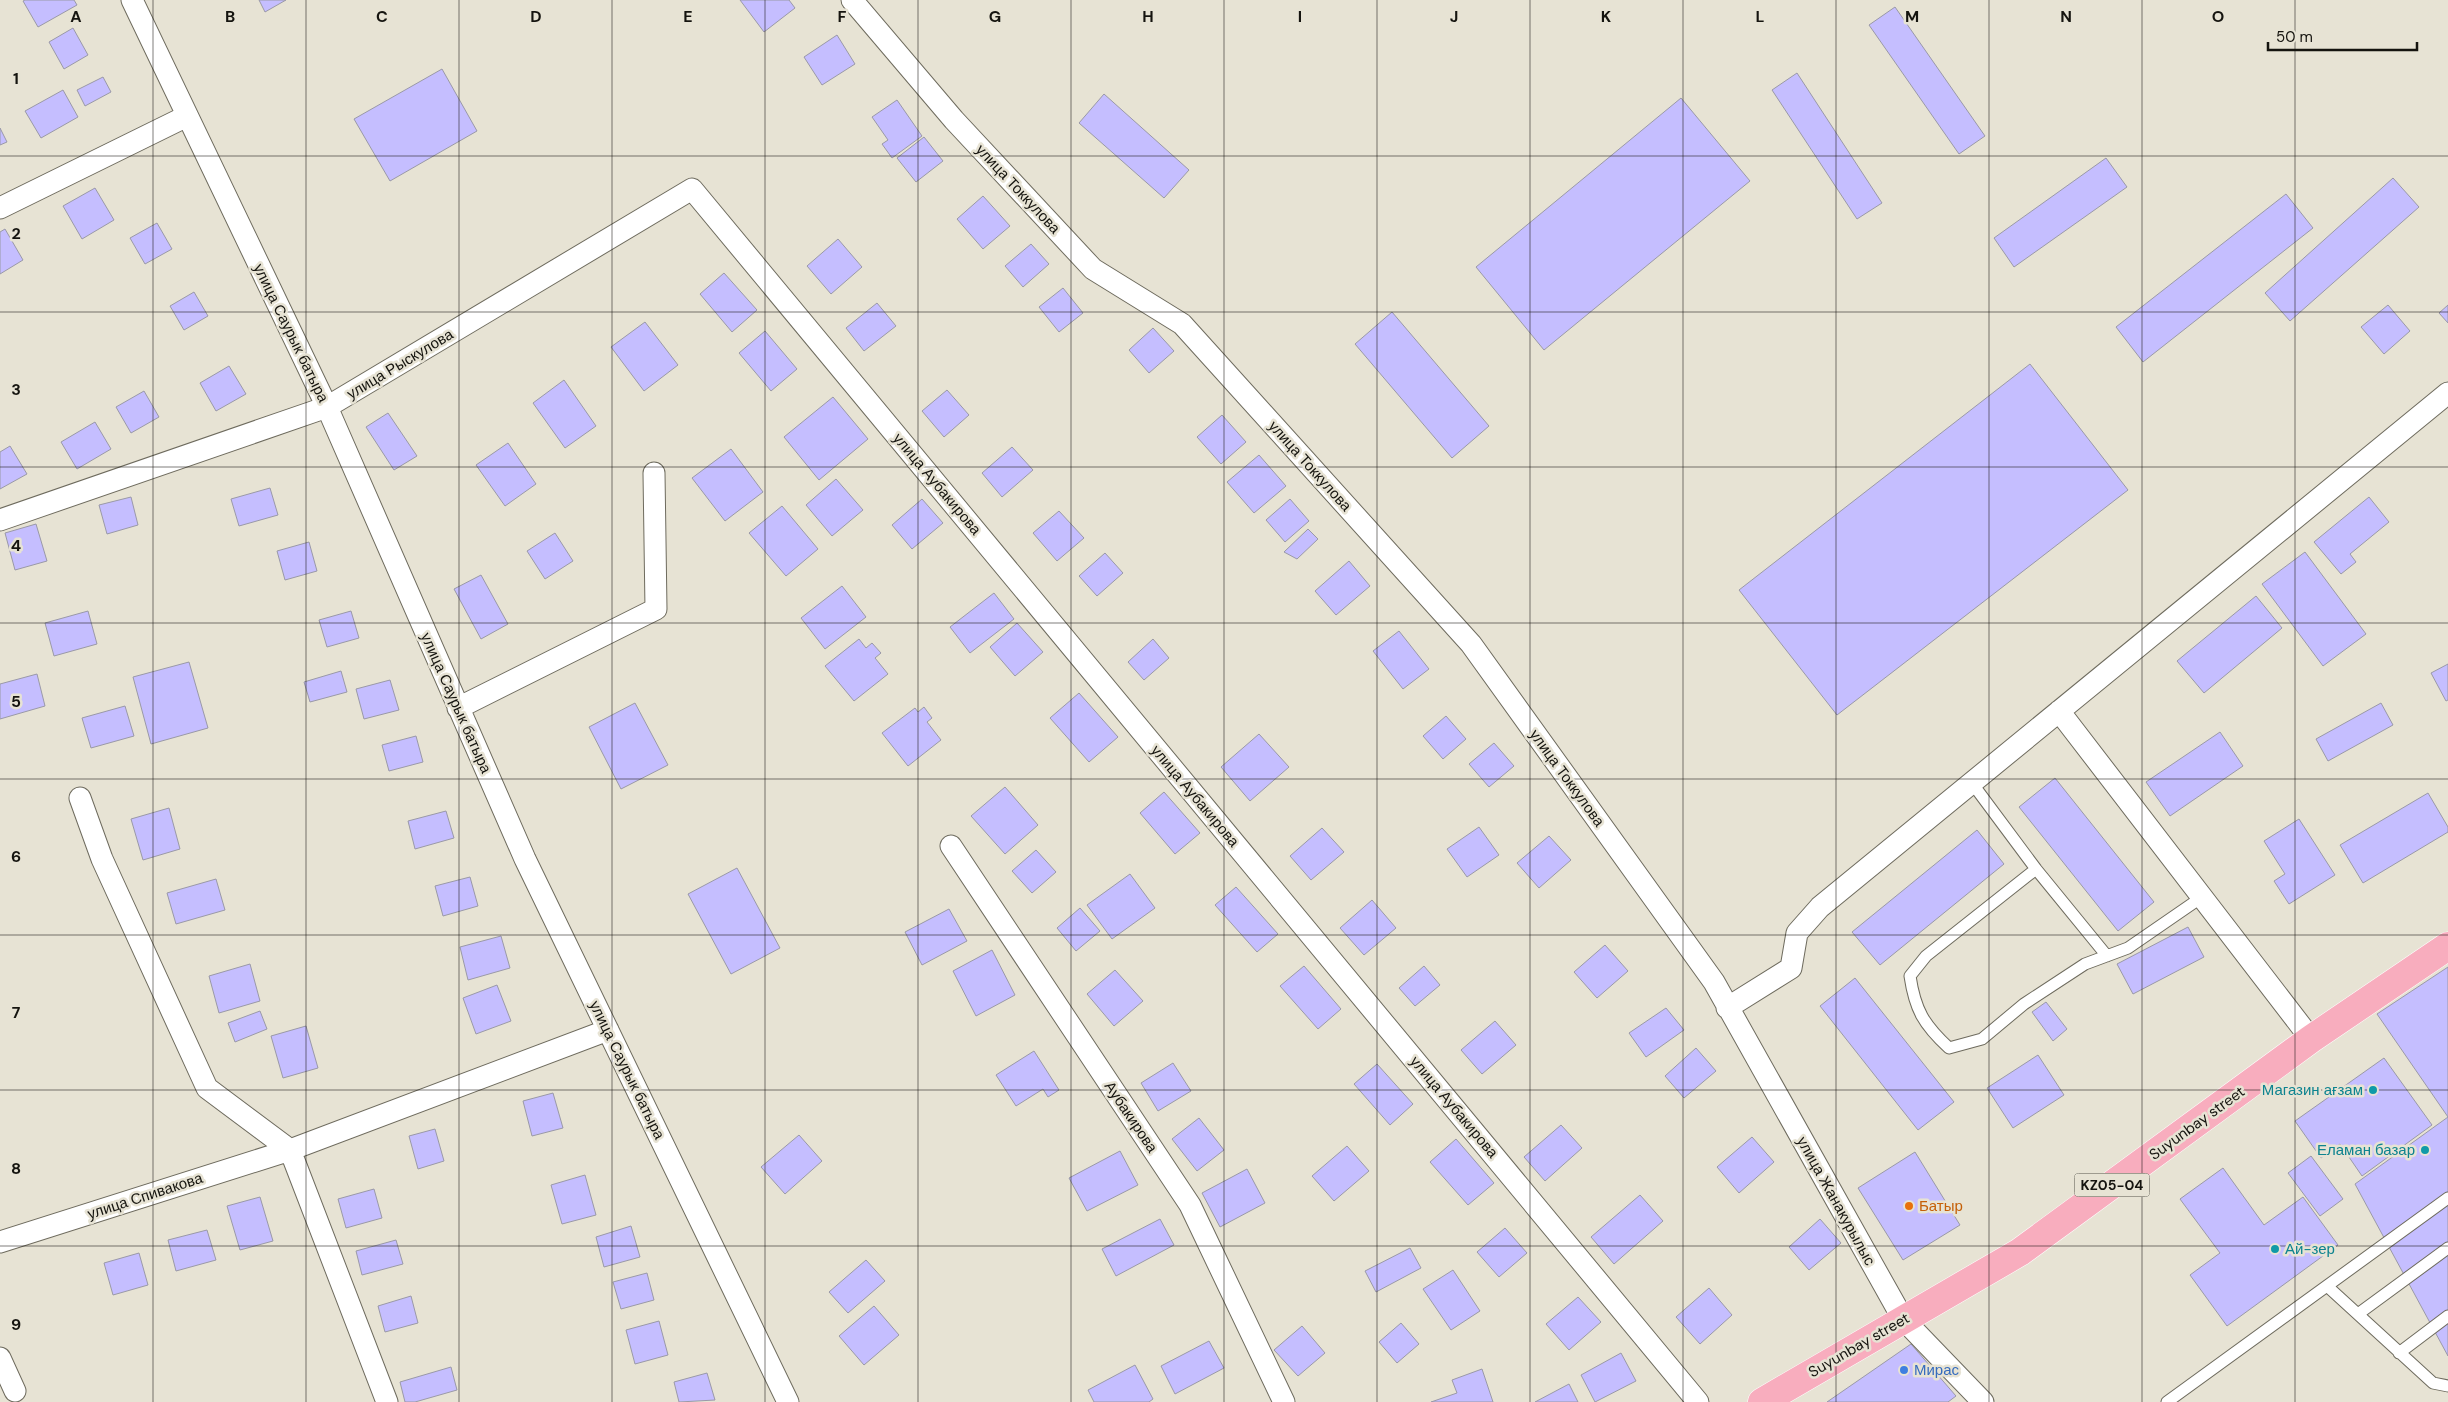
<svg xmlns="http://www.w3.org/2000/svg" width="2448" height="1402" viewBox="0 0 2448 1402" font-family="'DM Sans',sans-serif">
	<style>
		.building { fill: #c5beff; stroke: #9a99a7 }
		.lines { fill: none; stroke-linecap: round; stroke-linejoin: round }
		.lane-casing { stroke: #6e6b5e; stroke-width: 13 }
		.street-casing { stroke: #6e6b5e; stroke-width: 23 }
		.primary-casing { stroke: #fff; stroke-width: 29 }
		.lane { stroke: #fff; stroke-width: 11 }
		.street { stroke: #fff; stroke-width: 21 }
		.primary { stroke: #f8adbe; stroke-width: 28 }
		.grid { fill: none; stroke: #15140f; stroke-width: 1; stroke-opacity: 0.55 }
		.culture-dot { fill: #0f9aa8; stroke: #e7e3d4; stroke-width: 2 }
		.food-dot { fill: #e8710a; stroke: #e7e3d4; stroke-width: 2 }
		.shop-dot { fill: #3f7fe0; stroke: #e7e3d4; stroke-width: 2 }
		.labels { text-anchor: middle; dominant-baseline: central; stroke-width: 5; stroke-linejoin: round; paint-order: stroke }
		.shield { fill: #e7e3d4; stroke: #54524a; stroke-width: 1 }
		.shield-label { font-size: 14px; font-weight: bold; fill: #15140f }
		.street-label { font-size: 15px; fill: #15140f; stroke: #e7e3d4 }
		.culture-label { font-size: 15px; fill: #0d838f; stroke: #e7e3d4; text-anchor: end }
		.food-label { font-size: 15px; fill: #c56008; stroke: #e7e3d4; text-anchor: start }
		.shop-label { font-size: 15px; fill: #366cbe; stroke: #e7e3d4; text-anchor: start }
		.grid-label { font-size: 16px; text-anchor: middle; font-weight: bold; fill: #15140f; stroke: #e7e3d4; stroke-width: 5; stroke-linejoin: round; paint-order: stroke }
	</style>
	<rect width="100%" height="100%" fill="#e7e3d4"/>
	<path class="building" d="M25,0H74L77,5L38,27L23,1Z
		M259,0H286L265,12Z
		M740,0H789L795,8L764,32Z
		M1895,7L1985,136L1959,154L1869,25Z
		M73,28L88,55L64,69L49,42Z
		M837,35L855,64L822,85L804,57Z
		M442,69L477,131L390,181L354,119Z
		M1797,73L1882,203L1857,219L1772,90Z
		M103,77L111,92L85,106L77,90Z
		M63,90L78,117L41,138L25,111Z
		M1104,94L1189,170L1164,198L1079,123Z
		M1681,98L1750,181L1544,350L1476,267Z
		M897,100L922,136L892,158L882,144L888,140L872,117Z
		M0,128L7,142L0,145Z
		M924,137L943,161L916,182L897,158Z
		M2106,158L2127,187L2014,267L1994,238Z
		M2393,178L2419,207L2290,321L2265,293Z
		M95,188L114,220L82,239L63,206Z
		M2286,194L2313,228L2143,362L2116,327Z
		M983,196L1010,226L983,249L957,219Z
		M157,223L172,249L145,264L130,238Z
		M5,229L23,260L0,274V232Z
		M838,239L862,267L831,294L807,266Z
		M1031,244L1049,264L1023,287L1005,266Z
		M724,273L757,310L732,332L700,294Z
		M1063,288L1083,313L1059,332L1039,307Z
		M194,292L208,316L184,330L170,306Z
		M877,303L896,326L864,351L846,328Z
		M2388,305L2410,331L2384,354L2361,327Z
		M2448,305V323L2439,313Z
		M1392,312L1489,426L1452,458L1355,344Z
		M645,322L678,365L644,391L611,347Z
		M1153,328L1174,351L1149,373L1129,350Z
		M765,331L797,369L771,391L739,353Z
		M2030,364L2128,490L1837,715L1739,590Z
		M229,366L246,394L216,411L200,383Z
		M564,380L596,426L565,448L533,403Z
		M947,390L969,415L944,437L922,411Z
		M144,391L159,417L131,433L116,407Z
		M833,397L868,439L819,480L784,437Z
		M388,413L417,456L394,470L366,427Z
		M1222,415L1246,442L1221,464L1197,437Z
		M95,422L111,449L77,469L61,442Z
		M508,443L536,484L505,506L476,465Z
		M10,446L27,474L0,489V452Z
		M1012,447L1033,470L1002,497L982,473Z
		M731,449L763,492L725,521L692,478Z
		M1259,455L1286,486L1254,513L1227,482Z
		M836,479L863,510L832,536L806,505Z
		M270,488L278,515L239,526L231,499Z
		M131,497L138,525L107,534L99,505Z
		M2369,497L2389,522L2350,554L2356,562L2341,574L2314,542Z
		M922,499L943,523L912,549L892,525Z
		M1290,499L1309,521L1285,542L1266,520Z
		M782,506L818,549L786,576L749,533Z
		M1059,511L1084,538L1057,561L1033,533Z
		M36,524L47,561L15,570L5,533Z
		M1308,529L1318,539L1297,559L1284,552Z
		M555,533L573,561L545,579L527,551Z
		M309,542L317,571L285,580L277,551Z
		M2305,552L2366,634L2323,666L2262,584Z
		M1105,553L1123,573L1097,596L1079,576Z
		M1349,561L1370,586L1336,615L1315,591Z
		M481,575L508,624L481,639L454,589Z
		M842,586L866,617L825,649L801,618Z
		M994,593L1014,619L970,653L950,627Z
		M2256,596L2282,628L2204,693L2177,661Z
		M88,611L97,644L54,656L45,623Z
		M351,611L359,638L327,647L319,620Z
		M1017,623L1043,652L1015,676L990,647Z
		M1399,631L1429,669L1403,689L1373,651Z
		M859,639L866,648L872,643L881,653L875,658L888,674L854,701L825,666Z
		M1153,639L1169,658L1144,680L1128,662Z
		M189,662L208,728L151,744L133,677Z
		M2448,664V700L2446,701L2431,673Z
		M341,671L347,692L310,702L304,682Z
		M37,674L45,706L0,719V684Z
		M390,680L399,710L364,719L356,689Z
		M1079,693L1118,737L1089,762L1050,718Z
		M635,703L668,765L621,789L589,727Z
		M2381,703L2393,725L2328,761L2316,739Z
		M125,706L134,736L91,748L82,718Z
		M924,707L932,718L927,722L941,740L908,766L882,733L915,708L918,712Z
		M1446,716L1466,739L1443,759L1423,736Z
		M2220,732L2243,766L2170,816L2146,782Z
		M1259,734L1289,767L1250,801L1221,767Z
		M416,736L423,762L389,771L382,745Z
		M1494,743L1514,766L1489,787L1469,764Z
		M2055,778L2154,902L2118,931L2019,807Z
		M1005,787L1038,825L1005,854L971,816Z
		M1164,792L1200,833L1175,854L1140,813Z
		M2428,793L2448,827V832L2363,883L2340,845Z
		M169,808L180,849L143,860L131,819Z
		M446,811L454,838L415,849L408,821Z
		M2299,819L2335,875L2289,904L2274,881L2285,874L2264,841Z
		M1479,827L1499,855L1467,877L1447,849Z
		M1322,828L1344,852L1311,880L1290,856Z
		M1977,830L2004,864L1880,965L1852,932Z
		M1549,836L1571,860L1539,888L1517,863Z
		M1036,850L1056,872L1032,893L1012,871Z
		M737,868L780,948L731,974L688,894Z
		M1130,874L1155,908L1112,939L1087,905Z
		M470,877L478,906L443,916L435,886Z
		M216,879L225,910L176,924L167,893Z
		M1236,887L1278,934L1257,952L1215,905Z
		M1372,900L1396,928L1364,955L1340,928Z
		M1080,908L1100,931L1076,951L1057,928Z
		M949,909L967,941L922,965L905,932Z
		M2188,927L2204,957L2133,994L2117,964Z
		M501,936L510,968L468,980L460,947Z
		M1605,945L1628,971L1597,998L1574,972Z
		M992,950L1015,995L976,1016L953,971Z
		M250,964L260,1001L219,1013L209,976Z
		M1304,966L1341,1009L1318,1029L1280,986Z
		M1424,966L1440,985L1415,1006L1399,988Z
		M2448,967V1356L2355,1184L2448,1117L2377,1014Z
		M1115,970L1143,1001L1114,1026L1087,994Z
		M1855,978L1954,1102L1918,1130L1820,1006Z
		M497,985L511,1021L476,1034L463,998Z
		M2046,1002L2067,1029L2053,1041L2032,1012Z
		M1666,1008L1684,1030L1646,1057L1629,1033Z
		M260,1011L267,1029L235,1042L228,1023Z
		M1495,1021L1516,1045L1482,1074L1461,1050Z
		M306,1026L318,1068L283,1078L271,1036Z
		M1696,1048L1716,1071L1684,1098L1665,1076Z
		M1034,1051L1059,1090L1048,1097L1043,1089L1016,1106L996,1075Z
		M2038,1055L2064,1095L2013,1128L1987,1088Z
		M2384,1058L2432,1125L2362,1176L2340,1144L2321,1158L2295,1121Z
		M1173,1063L1191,1091L1158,1111L1141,1083Z
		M1377,1064L1413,1104L1390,1125L1354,1084Z
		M553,1093L563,1128L532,1136L523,1101Z
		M1199,1118L1224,1150L1197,1171L1172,1139Z
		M1561,1125L1582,1148L1545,1181L1524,1157Z
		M435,1129L444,1161L418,1169L409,1136Z
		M799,1135L822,1161L785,1194L761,1167Z
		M1752,1137L1774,1162L1739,1193L1717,1167Z
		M1456,1139L1494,1183L1468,1205L1430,1162Z
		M1347,1146L1369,1171L1334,1201L1312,1176Z
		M1120,1151L1138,1185L1087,1211L1069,1178Z
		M1915,1152L1960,1225L1903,1260L1858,1188Z
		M2311,1156L2343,1199L2320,1216L2288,1173Z
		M2223,1168L2264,1225L2303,1197L2338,1245L2227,1326L2190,1275L2220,1253L2180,1199Z
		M1247,1169L1265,1203L1220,1227L1202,1193Z
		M585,1175L596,1215L562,1224L551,1185Z
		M374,1189L382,1218L346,1228L338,1199Z
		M1640,1195L1663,1221L1614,1264L1591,1237Z
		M260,1197L273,1241L240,1250L227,1206Z
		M1160,1219L1174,1245L1116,1276L1102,1249Z
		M1820,1219L1841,1243L1809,1270L1789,1247Z
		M631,1226L640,1257L604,1267L596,1237Z
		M1505,1228L1527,1253L1499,1277L1477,1252Z
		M207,1230L216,1260L176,1271L168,1240Z
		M396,1240L403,1264L362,1275L356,1251Z
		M1410,1248L1421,1268L1376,1292L1365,1271Z
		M139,1253L148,1285L113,1295L104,1263Z
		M866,1260L885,1281L848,1313L829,1292Z
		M1453,1270L1480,1311L1451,1330L1423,1289Z
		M647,1273L654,1300L621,1309L613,1282Z
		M1709,1288L1732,1315L1700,1344L1676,1317Z
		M411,1296L418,1323L385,1332L378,1306Z
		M1578,1297L1601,1322L1569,1350L1546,1324Z
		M874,1306L899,1335L864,1365L839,1336Z
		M659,1321L668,1355L635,1364L626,1330Z
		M1401,1323L1419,1344L1397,1363L1379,1342Z
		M1302,1326L1325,1353L1298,1376L1274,1350Z
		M1209,1341L1224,1368L1175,1394L1161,1366Z
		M1911,1344L1956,1396L1948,1402H1827Z
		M1621,1353L1636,1381L1595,1402L1581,1375Z
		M1135,1365L1153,1399L1149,1402H1094L1088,1390Z
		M451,1367L457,1390L415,1402H405L400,1382Z
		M1482,1369L1493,1402H1431L1457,1393L1452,1380Z
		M707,1373L715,1400L679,1402L674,1382Z
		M1569,1384L1578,1402H1535Z"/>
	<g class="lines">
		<defs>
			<path id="lane" d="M1972,783L2036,869L2107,956
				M2036,869L1926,956L1910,976C1915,1010 1924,1025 1949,1048L1982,1039L2024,1004L2085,964L2128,948L2202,897
				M2327,1286L2433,1383L2448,1386
				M2358,1314L2448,1248
				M2399,1353L2448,1316
				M2167,1402L2448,1198"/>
			<path id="street" d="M132,0L327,407L525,859L788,1402
				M852,0L954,120L1093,269L1182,324L1471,644L1714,982L1903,1319L1983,1402
				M0,208L187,116
				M0,520L327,407L692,189L1698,1402
				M458,708L656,609L654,473
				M2059,711L2311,1039
				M80,798L102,859L207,1088L290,1150L608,1030
				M951,846L1190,1205L1284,1402
				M1727,1008L1791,968L1797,933L1820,907L2448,393
				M0,1242L290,1150L387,1402
				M0,1358L15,1391"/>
			<path id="primary" d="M1762,1402L2020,1252L2311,1039L2448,946"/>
		</defs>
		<use href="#lane" class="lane-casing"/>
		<use href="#street" class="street-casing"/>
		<use href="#primary" class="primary-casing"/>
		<use href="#lane" class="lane"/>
		<use href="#street" class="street"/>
		<use href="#primary" class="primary"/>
	</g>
	<path class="grid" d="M153,0V1402M306,0V1402M459,0V1402M612,0V1402M765,0V1402M918,0V1402M1071,0V1402M1224,0V1402M1377,0V1402M1530,0V1402M1683,0V1402M1836,0V1402M1989,0V1402M2142,0V1402M2295,0V1402M0,156H2448M0,312H2448M0,467H2448M0,623H2448M0,779H2448M0,935H2448M0,1090H2448M0,1246H2448"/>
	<g class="culture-dot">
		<circle cx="2373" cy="1090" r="5"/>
		<circle cx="2425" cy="1150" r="5"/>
		<circle cx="2275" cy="1249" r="5"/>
	</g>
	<circle class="food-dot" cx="1909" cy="1206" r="5"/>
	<circle class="shop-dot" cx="1904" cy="1370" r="5"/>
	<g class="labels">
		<rect class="shield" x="2074.5" y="1173.5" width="75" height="23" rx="4"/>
		<g class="shield-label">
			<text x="2112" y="1185">KZ05-04</text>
		</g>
		<g class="street-label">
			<text transform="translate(1018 189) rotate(47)">улица Токкулова</text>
			<text transform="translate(291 333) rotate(64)">улица Саурык батыра</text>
			<text transform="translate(400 364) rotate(-31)">улица Рыскулова</text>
			<text transform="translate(1310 466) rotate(48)">улица Токкулова</text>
			<text transform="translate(937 484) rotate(50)">улица Аубакирова</text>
			<text transform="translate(456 703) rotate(66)">улица Саурык батыра</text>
			<text transform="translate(1567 778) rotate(54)">улица Токкулова</text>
			<text transform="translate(1195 796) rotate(50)">улица Аубакирова</text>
			<text transform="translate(627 1070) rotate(64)">улица Саурык батыра</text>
			<text transform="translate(1454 1107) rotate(50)">улица Аубакирова</text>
			<text transform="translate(1131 1117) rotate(56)">Аубакирова</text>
			<text transform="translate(2197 1123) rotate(-36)">Suyunbay street</text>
			<text transform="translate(145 1196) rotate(-18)">улица Спивакова</text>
			<text transform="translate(1836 1201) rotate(61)">улица Жанакурылыс</text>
			<text transform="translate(1859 1345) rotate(-30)">Suyunbay street</text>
		</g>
		<g class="culture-label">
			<text x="2363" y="1090">Магазин ағзам</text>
			<text x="2415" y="1150">Еламан базар</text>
			<text x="2285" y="1249" text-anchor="start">Ай-зер</text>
		</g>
		<g class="food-label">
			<text x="1919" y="1206">Батыр</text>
		</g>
		<g class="shop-label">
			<text x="1914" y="1370">Мирас</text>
		</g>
	</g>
	<g class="grid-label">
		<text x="76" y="22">A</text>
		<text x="230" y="22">B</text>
		<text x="382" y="22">C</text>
		<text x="536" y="22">D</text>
		<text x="688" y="22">E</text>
		<text x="842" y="22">F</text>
		<text x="995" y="22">G</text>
		<text x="1148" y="22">H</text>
		<text x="1300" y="22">I</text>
		<text x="1454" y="22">J</text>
		<text x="1606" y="22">K</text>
		<text x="1760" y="22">L</text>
		<text x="1912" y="22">M</text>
		<text x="2066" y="22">N</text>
		<text x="2218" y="22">O</text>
		<text x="16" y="84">1</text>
		<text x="16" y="239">2</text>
		<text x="16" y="395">3</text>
		<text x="16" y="551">4</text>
		<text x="16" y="707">5</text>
		<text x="16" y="862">6</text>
		<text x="16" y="1018">7</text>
		<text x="16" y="1174">8</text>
		<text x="16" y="1330">9</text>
	</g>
	<path d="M2268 42v8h149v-8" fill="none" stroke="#15140f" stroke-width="2.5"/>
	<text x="2276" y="42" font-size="15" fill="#15140f" stroke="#e7e3d4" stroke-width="4" paint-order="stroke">50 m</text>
</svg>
